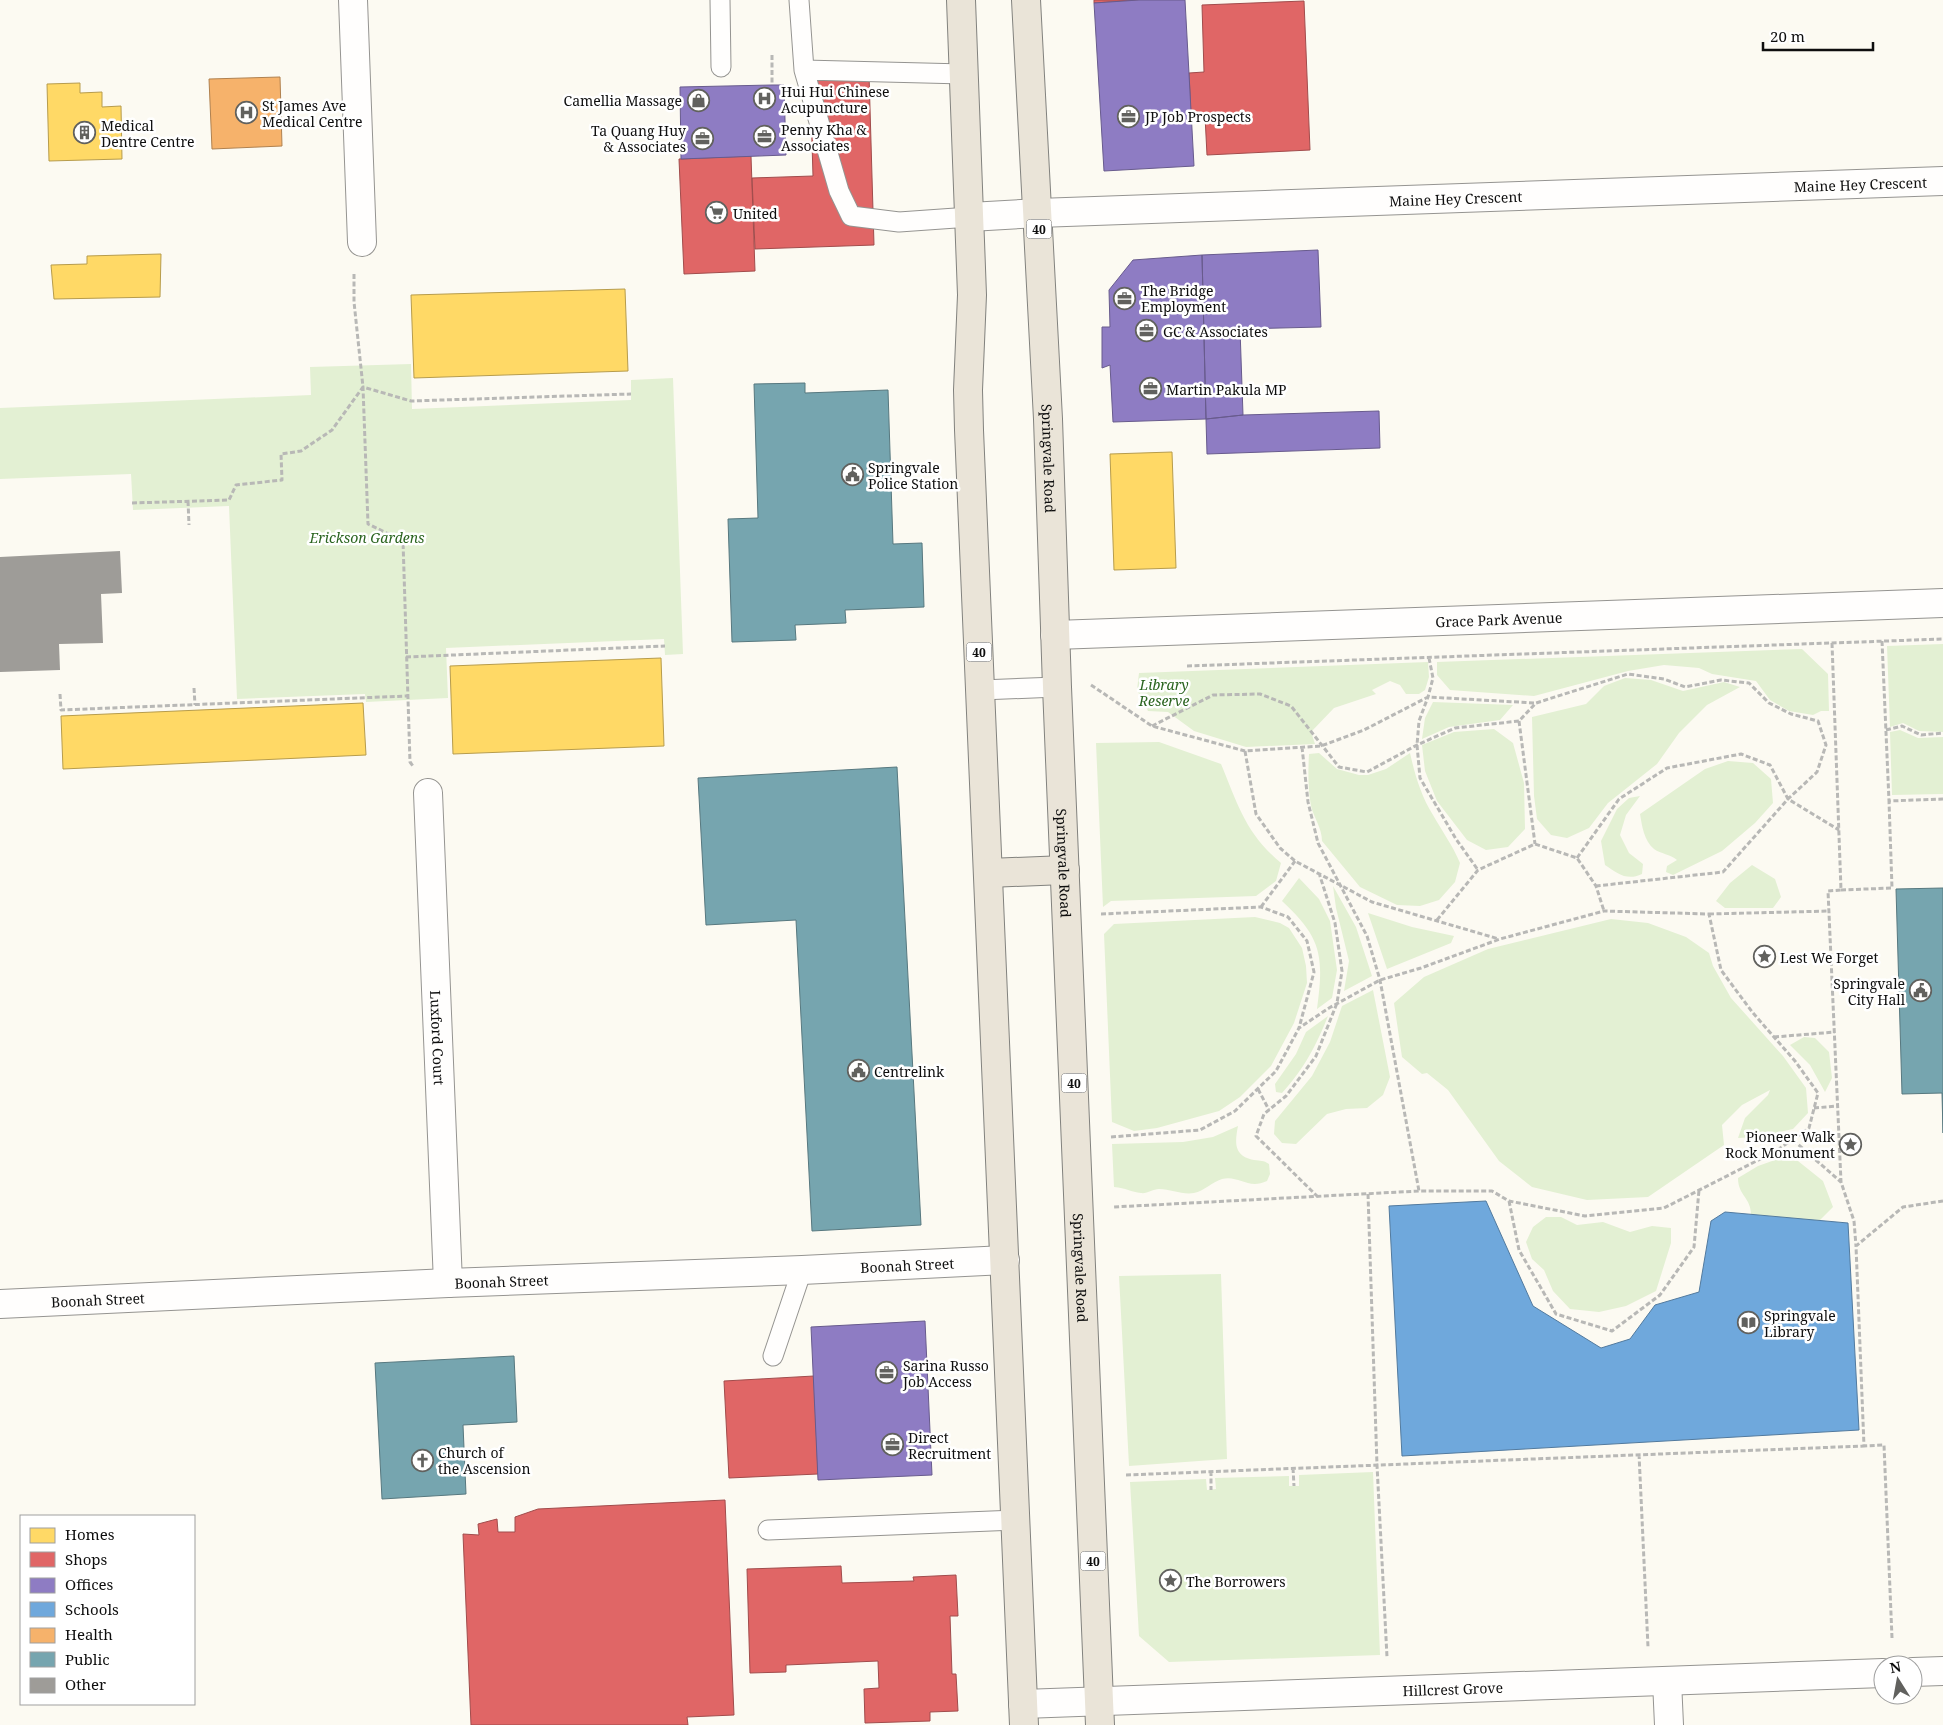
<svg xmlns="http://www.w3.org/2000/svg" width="1943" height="1725" viewBox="0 0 1943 1725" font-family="'Noto Serif',serif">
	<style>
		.green { fill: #e3f0d3 }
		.homes { fill: #ffd966; stroke: #b79c4c }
		.shops { fill: #e06666; stroke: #a14c4c }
		.offices { fill: #8e7cc3; stroke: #685b8d }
		.schools { fill: #6fa8dc; stroke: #527a9e }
		.health { fill: #f6b26b; stroke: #b0814f }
		.public { fill: #76a5af; stroke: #57787f }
		.building { fill: #9e9c98 }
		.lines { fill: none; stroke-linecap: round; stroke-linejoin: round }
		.service-casing { stroke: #959491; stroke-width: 21 }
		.minor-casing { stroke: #959491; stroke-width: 30 }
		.trunk-casing { stroke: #82827e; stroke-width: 30 }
		.path { stroke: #b8b8b6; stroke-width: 3; stroke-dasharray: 5 2.5; stroke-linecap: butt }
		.service { stroke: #fffefd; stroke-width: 19 }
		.minor { stroke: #fffefd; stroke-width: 28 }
		.trunk { stroke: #eae4d8; stroke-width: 28 }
		.labels { text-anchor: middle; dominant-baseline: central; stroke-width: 5; stroke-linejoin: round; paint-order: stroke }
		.shield { fill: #fff; stroke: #565656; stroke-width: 1 }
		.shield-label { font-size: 12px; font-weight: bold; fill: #0e0e0e }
		.poi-label { font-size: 14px; fill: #0e0e0e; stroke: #fff; text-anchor: start }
		.street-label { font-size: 14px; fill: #0e0e0e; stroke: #fff }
		.park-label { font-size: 14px; font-style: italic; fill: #2a641f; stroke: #fff }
	</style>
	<rect width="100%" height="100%" fill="#fcfaf2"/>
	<path class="green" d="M411,364L412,409L631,400V380L673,378L683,654L665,655L664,639L446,648L448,698L366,702L365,694L237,699L229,506L133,510L131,474L0,479V408L311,395L310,367Z
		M1943,644V732L1919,731L1903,723L1890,727L1887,646Z
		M1802,649L1828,674L1829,711H1821L1813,715L1789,711L1770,700L1756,681L1712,674L1699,668L1664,665L1628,671L1534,696L1450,690L1437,675V662Z
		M1428,662L1429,677L1425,690L1419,694H1406L1400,685L1390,681L1372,690L1376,694L1334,708L1311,732L1315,744L1246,747L1194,731L1168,712L1148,711L1137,690L1139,673Z
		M1625,678L1651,680L1683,691L1724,682L1740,687L1707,705L1679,733L1657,764L1608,803L1589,828L1567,838L1551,835L1537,819L1534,796L1532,717L1586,704L1604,686Z
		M1433,702L1513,705L1500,720L1449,727L1422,739L1425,718Z
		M1494,729L1513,743L1524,783L1525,829L1508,847L1486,850L1467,840L1437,801L1425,771L1422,745L1454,732Z
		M1900,730L1918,738L1943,737V794L1892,795L1890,732Z
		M1159,742L1221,764C1238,805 1246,834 1281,863L1276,881L1256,896L1111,901L1103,907L1096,743Z
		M1319,753L1337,769L1359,775H1368L1386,769L1410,753C1415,775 1421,796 1433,815C1442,831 1453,846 1460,863L1455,882L1439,900L1420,906L1397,905L1360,887L1322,841C1322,828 1314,818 1311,806C1308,789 1308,772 1309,754Z
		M1728,761L1753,763L1771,779L1773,803L1755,823L1722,851L1673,875L1666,872L1667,866L1677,860C1670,854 1661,854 1654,849C1644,841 1642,826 1640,814L1705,769Z
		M1640,796L1626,815L1620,835L1629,853L1643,864L1642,874C1627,881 1618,874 1605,865L1601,841L1617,809L1629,798Z
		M1752,865L1775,879L1781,897L1773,908H1725L1716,901L1730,883Z
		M1299,878L1319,899L1330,921L1337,970L1332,998L1317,1009C1324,956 1322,938 1282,901Z
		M1333,886L1356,927L1372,976L1344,991L1349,961L1336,908Z
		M1368,913L1412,927L1454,936L1451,943L1387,969Z
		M1255,917L1280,923L1289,928L1302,948L1306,966L1307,983L1294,1023L1271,1066L1240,1097L1219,1111L1157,1128L1134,1131L1112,1122L1104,934L1114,924Z
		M1611,919L1648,923L1686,937L1709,953L1713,966L1731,998L1783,1056L1806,1088L1808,1113L1793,1129L1756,1137L1738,1138L1745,1118L1768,1095L1770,1090L1742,1105L1722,1125L1724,1145L1648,1197L1587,1200L1532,1187L1499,1161L1448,1090L1427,1073L1422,1074L1402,1057L1394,1003L1424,977L1488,949Z
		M1373,990L1390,1077L1383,1095L1367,1108L1346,1109L1327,1114L1296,1144L1282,1143L1274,1134L1275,1121L1312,1076L1330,1042L1342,1006Z
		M1328,1016C1316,1046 1304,1069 1282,1093L1276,1092L1275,1084L1296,1054L1306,1032Z
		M1804,1037L1815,1038L1829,1052L1832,1078L1825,1092L1810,1065L1790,1045Z
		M1238,1126C1235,1142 1233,1156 1254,1160C1261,1161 1263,1160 1269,1164L1270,1174L1267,1181C1248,1190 1239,1175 1222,1179C1212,1182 1204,1191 1194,1193C1182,1195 1171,1189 1159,1189C1153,1189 1147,1194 1141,1193C1131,1192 1126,1188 1114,1187L1112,1144L1183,1142L1213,1137Z
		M1775,1160L1798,1161L1823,1181L1833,1207L1819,1221L1751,1215C1751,1197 1738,1196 1738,1178L1758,1166Z
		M1546,1217H1561L1577,1225L1603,1222L1630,1232L1652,1226L1671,1228V1243L1656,1291L1626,1306L1599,1312L1570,1309L1553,1291L1544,1270L1532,1259L1526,1242L1533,1227Z
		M1221,1274L1227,1459L1129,1466L1119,1276Z
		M1373,1472L1380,1655L1169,1662L1139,1636L1130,1482L1206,1479L1207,1490L1216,1489L1215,1478L1289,1476V1486H1299V1475Z"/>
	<path class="homes" d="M80,83V93L102,92V107L121,106L122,159L49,161L47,84Z
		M161,254L160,297L54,299L51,265L87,264V256Z
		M625,289L628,371L414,378L411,295Z
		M1172,452L1176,568L1114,570L1110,454Z
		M661,658L664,746L453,754L450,666Z
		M363,703L366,755L63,769L61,716Z"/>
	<path class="shops" d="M1094,0H1139L1094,3Z
		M1304,1L1310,150L1207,155L1205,116L1191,117L1189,73L1204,72L1202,5Z
		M869,74L874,245L755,249L752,178L813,176L810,75Z
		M751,156L755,271L684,274L679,159Z
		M814,1376L818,1474L729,1478L724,1381Z
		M725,1500L734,1715L687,1717L688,1725H471L463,1534L479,1535L478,1524L497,1519L498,1532H515V1517L538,1509Z
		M841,1566L842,1583L914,1581L913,1577L956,1575L958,1616H950L952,1674H956L958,1711L930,1712V1721L865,1723L864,1689L879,1688L878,1661L786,1665V1672L750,1673L747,1569Z"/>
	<path class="offices" d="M1139,0H1185L1194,166L1104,171L1094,3Z
		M772,85H784L786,155L681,159L680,87Z
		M1318,250L1321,327L1240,329L1243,415L1206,419L1202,255Z
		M1202,255L1206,419L1113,422L1110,365L1102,368V327H1110L1109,290L1133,260Z
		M1379,411L1380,448L1207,454L1206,419L1243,415Z
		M925,1321L932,1475L818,1480L811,1327Z"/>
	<path class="schools" d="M1486,1201L1533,1306L1601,1348L1630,1339L1655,1305L1699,1292L1711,1221L1725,1212L1848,1223L1859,1430L1402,1456L1389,1206Z"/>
	<path class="health" d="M280,77L282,146L212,149L209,79Z"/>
	<path class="public" d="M805,383V393L888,390L893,544L922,543L924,607L845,610L846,623L795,625L796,640L732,642L728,519L758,518L754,384Z
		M897,767L921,1225L812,1231L796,920L706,925L698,778Z
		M1943,888V1133L1942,1093L1902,1094L1896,889Z
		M514,1356L517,1422L463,1425L466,1494L382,1499L375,1363Z"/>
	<path class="building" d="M120,551L122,593L101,594L103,643L59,644L60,670L0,672V557Z"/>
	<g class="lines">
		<defs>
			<path id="service" d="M720,0L721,67
				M799,0L804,70L839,191L851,216L899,222L970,217
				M804,70L964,74
				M981,690L1057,687
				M773,1356L802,1270
				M768,1530L1016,1520"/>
			<g id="minor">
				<path d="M353,0L362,242"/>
				<path id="s1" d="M970,217L1038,213L1943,181"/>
				<path id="s2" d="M1055,635L1943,603"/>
				<path id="s3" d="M428,793L448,1283"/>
				<path id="s4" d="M0,1304L448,1283L802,1270L1005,1260"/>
				<path d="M1913,1672L1943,1671"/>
				<path d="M1667,1681L1669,1725"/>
				<path id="s5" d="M1023,1704L1883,1673"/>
			</g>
			<g id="trunk">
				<path d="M961,0L972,295L968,390L969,430L1024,1725"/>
				<path id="s6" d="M1026,0L1048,419L1057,687L1100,1725"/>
				<path d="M989,873L1065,870"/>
			</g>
		</defs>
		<use href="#service" class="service-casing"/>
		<use href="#minor" class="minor-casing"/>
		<use href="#trunk" class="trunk-casing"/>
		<path class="path" d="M772,55V85
			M354,274V302L363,387L368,524L403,541L410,762L413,766
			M188,501L189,525
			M132,503L229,500L236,485L282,480L281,454L301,451L332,430L363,387L411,401L631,394
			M1882,641L1889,801
			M1832,643L1841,890L1828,891L1841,1182L1854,1221L1856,1246
			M406,657L665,646
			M1429,658L1433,678L1428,697L1419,721L1417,745L1420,778L1456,839L1478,870
			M1187,666L1943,639
			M1091,685L1152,726L1245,751L1321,746L1364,730L1428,697L1535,703
			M194,688L195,705
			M60,694L61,710L407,696
			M1519,721L1535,844
			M1152,726L1213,695L1260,694L1291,706L1339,767L1367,772L1417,745L1455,728L1519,721L1536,703L1628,674L1664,679L1685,687L1721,680L1749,683L1769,703L1791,714L1818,721L1826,745L1817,772L1788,799L1723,872L1596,886
			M1886,730L1902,726L1921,735L1943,733
			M1302,747L1308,802L1318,843L1367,936L1380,980L1419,1191
			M1245,751L1256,814L1280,848L1295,861L1372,902L1499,939
			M1577,858L1619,799L1667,768L1741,754L1770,765L1788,799L1839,830
			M1841,890L1892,888L1889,801L1943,799
			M1261,907L1295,861
			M1101,914L1261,907L1288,917L1307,941L1314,972L1299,1028
			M1709,914L1829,911
			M1437,920L1478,870L1535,844L1577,858L1596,886L1604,911
			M1774,1037L1835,1032
			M1258,1089L1269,1110
			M1814,1108L1838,1106
			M1111,1137L1200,1130L1235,1111L1276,1071L1299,1028L1329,1008L1380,980L1421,968L1500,939L1604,911L1709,914L1721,970L1753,1013L1795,1061L1818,1093L1809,1128L1776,1151L1664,1208L1585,1216L1509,1201L1492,1191H1419L1114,1207
			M1793,1140L1841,1182
			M1368,1194L1377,1465L1387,1657
			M1318,1197L1256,1136L1264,1114L1286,1096L1316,1056L1337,1003L1342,971L1335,923L1319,873
			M1509,1201L1519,1250L1556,1314L1612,1331L1660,1295L1694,1247L1699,1190
			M1639,1454L1648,1647
			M1293,1468L1294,1486
			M1211,1471V1490
			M1126,1475L1864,1446
			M1892,1638L1884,1445L1864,1446L1856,1246L1903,1207L1943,1201"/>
		<use href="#service" class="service"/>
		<use href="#minor" class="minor"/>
		<use href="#trunk" class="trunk"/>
	</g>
	<defs>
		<symbol id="hospital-ring" viewBox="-11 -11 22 22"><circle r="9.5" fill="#fff" stroke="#61615e" stroke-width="1.5"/><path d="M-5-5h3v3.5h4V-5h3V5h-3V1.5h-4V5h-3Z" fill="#61615e"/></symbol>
		<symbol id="shop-ring" viewBox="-11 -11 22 22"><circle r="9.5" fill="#fff" stroke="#61615e" stroke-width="1.5"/><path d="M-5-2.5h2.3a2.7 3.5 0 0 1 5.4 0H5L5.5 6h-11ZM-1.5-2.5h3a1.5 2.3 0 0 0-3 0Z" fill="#61615e"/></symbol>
		<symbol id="office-ring" viewBox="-11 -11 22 22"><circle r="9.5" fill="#fff" stroke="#61615e" stroke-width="1.5"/><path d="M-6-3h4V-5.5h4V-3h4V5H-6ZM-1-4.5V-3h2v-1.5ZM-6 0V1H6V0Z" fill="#61615e"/></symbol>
		<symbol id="building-ring" viewBox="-11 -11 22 22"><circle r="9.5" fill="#fff" stroke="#61615e" stroke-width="1.5"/><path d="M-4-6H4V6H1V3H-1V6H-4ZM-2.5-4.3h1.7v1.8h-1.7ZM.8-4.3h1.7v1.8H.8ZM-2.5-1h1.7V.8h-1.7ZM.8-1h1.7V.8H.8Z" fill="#61615e"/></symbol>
		<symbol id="supermarket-ring" viewBox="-11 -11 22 22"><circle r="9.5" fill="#fff" stroke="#61615e" stroke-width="1.5"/><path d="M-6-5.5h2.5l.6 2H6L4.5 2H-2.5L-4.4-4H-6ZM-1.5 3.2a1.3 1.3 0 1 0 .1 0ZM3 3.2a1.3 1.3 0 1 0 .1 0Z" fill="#61615e"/></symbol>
		<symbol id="civic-ring" viewBox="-11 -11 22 22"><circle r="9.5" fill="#fff" stroke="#61615e" stroke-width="1.5"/><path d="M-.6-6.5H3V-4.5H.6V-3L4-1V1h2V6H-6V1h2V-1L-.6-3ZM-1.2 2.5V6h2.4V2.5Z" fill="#61615e"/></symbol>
		<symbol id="sight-ring" viewBox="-11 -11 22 22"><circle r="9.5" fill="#fff" stroke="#61615e" stroke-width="1.5"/><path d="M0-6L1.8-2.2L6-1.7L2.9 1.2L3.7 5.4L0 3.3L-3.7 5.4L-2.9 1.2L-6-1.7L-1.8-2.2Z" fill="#61615e"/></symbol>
		<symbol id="library-ring" viewBox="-11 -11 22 22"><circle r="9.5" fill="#fff" stroke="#61615e" stroke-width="1.5"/><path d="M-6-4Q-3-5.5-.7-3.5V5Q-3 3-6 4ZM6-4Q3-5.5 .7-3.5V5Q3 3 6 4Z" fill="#61615e"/></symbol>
		<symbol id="church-ring" viewBox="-11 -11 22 22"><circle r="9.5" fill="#fff" stroke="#61615e" stroke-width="1.5"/><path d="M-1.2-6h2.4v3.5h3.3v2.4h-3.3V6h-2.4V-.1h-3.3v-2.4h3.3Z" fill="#61615e"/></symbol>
	</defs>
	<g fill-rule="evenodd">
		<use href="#hospital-ring" x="752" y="86" width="25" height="25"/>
		<use href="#shop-ring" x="686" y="88" width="25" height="25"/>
		<use href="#hospital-ring" x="234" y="100" width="25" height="25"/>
		<use href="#office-ring" x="1116" y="104" width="25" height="25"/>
		<use href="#building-ring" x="72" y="120" width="25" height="25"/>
		<use href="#office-ring" x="752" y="124" width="25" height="25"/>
		<use href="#office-ring" x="690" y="126" width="25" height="25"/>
		<use href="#supermarket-ring" x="704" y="200" width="25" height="25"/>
		<use href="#office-ring" x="1112" y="286" width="25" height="25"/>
		<use href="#office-ring" x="1134" y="318" width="25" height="25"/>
		<use href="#office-ring" x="1138" y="376" width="25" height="25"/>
		<use href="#civic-ring" x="840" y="462" width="25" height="25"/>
		<use href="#sight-ring" x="1752" y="944" width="25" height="25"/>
		<use href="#civic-ring" x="1908" y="978" width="25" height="25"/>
		<use href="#civic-ring" x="846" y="1058" width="25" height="25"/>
		<use href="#sight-ring" x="1838" y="1132" width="25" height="25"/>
		<use href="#library-ring" x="1736" y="1310" width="25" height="25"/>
		<use href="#office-ring" x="874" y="1360" width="25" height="25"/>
		<use href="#office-ring" x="880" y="1432" width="25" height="25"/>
		<use href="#church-ring" x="410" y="1448" width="25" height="25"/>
		<use href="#sight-ring" x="1158" y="1568" width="25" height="25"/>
	</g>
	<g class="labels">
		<g class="shield">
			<rect x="1026.5" y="219.5" width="25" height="19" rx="4"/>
			<rect x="966.5" y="642.5" width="25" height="19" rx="4"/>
			<rect x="1061.5" y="1073.5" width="25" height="19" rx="4"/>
			<rect x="1080.5" y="1551.5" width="25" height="19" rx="4"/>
		</g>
		<g class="shield-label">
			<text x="1039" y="229">40</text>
			<text x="979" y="652">40</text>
			<text x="1074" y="1083">40</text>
			<text x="1093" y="1561">40</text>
		</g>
		<g class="poi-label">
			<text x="781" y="91">Hui Hui Chinese<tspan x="781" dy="16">Acupuncture</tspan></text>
			<text x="682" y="100" text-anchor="end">Camellia Massage</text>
			<text x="262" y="105">St James Ave<tspan x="262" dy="16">Medical Centre</tspan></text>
			<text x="1145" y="116">JP Job Prospects</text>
			<text x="101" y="125">Medical<tspan x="101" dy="16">Dentre Centre</tspan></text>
			<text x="781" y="129">Penny Kha &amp;<tspan x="781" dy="16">Associates</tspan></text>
			<text x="686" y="130" text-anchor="end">Ta Quang Huy<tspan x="686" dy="16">&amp; Associates</tspan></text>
			<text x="733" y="213">United</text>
			<text x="1141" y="290">The Bridge<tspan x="1141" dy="16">Employment</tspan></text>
			<text x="1163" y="331">GC &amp; Associates</text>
			<text x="1166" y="389">Martin Pakula MP</text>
			<text x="868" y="467">Springvale<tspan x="868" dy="16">Police Station</tspan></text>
			<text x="1780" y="957">Lest We Forget</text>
			<text x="1905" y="983" text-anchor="end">Springvale<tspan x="1905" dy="16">City Hall</tspan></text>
			<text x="874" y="1071">Centrelink</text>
			<text x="1835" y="1136" text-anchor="end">Pioneer Walk<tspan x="1835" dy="16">Rock Monument</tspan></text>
			<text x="1764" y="1315">Springvale<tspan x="1764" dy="16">Library</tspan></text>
			<text x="903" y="1365">Sarina Russo<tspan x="903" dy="16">Job Access</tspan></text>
			<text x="908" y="1437">Direct<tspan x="908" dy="16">Recruitment</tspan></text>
			<text x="438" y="1452">Church of<tspan x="438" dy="16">the Ascension</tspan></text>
			<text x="1186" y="1581">The Borrowers</text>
		</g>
		<g class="street-label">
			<text stroke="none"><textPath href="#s1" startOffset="891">Maine Hey Crescent</textPath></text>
			<text stroke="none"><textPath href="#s1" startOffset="486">Maine Hey Crescent</textPath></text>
			<text stroke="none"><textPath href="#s6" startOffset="459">Springvale Road</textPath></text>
			<text stroke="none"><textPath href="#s2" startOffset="444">Grace Park Avenue</textPath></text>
			<text stroke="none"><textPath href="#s6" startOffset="864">Springvale Road</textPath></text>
			<text stroke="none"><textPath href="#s3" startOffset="245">Luxford Court</textPath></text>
			<text stroke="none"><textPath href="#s4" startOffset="908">Boonah Street</textPath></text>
			<text stroke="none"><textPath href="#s6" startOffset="1269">Springvale Road</textPath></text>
			<text stroke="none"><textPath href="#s4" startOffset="502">Boonah Street</textPath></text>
			<text stroke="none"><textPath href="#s4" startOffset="98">Boonah Street</textPath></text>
			<text stroke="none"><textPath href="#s5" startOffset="430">Hillcrest Grove</textPath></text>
		</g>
		<g class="park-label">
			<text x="367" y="537">Erickson Gardens</text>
			<text x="1164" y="684">Library<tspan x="1164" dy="16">Reserve</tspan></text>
		</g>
	</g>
	<rect x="20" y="1515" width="175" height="190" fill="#ffffff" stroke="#9f9f9f"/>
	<rect x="30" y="1528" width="25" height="15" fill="#ffd966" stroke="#9f9f9f"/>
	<text x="65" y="1540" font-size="15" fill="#0e0e0e">Homes</text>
	<rect x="30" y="1552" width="25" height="15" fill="#e06666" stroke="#9f9f9f"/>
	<text x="65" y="1565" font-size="15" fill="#0e0e0e">Shops</text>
	<rect x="30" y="1578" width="25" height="15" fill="#8e7cc3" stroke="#9f9f9f"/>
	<text x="65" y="1590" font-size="15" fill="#0e0e0e">Offices</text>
	<rect x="30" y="1602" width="25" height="15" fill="#6fa8dc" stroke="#9f9f9f"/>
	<text x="65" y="1615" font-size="15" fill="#0e0e0e">Schools</text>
	<rect x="30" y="1628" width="25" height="15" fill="#f6b26b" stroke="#9f9f9f"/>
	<text x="65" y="1640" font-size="15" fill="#0e0e0e">Health</text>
	<rect x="30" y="1652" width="25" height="15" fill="#76a5af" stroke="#9f9f9f"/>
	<text x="65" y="1665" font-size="15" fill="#0e0e0e">Public</text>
	<rect x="30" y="1678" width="25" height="15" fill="#9e9c98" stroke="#9f9f9f"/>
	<text x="65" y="1690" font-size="15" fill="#0e0e0e">Other</text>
	<g transform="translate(1898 1680) rotate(349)"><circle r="24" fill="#ffffff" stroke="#9f9f9f"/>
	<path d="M0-4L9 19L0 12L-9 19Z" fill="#61615e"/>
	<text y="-8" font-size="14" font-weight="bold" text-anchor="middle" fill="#0e0e0e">N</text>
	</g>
	<path d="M1763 42v8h110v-8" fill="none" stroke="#0e0e0e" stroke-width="2.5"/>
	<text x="1770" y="42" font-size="15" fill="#0e0e0e" stroke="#ffffff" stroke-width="4" paint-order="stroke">20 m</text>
</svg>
